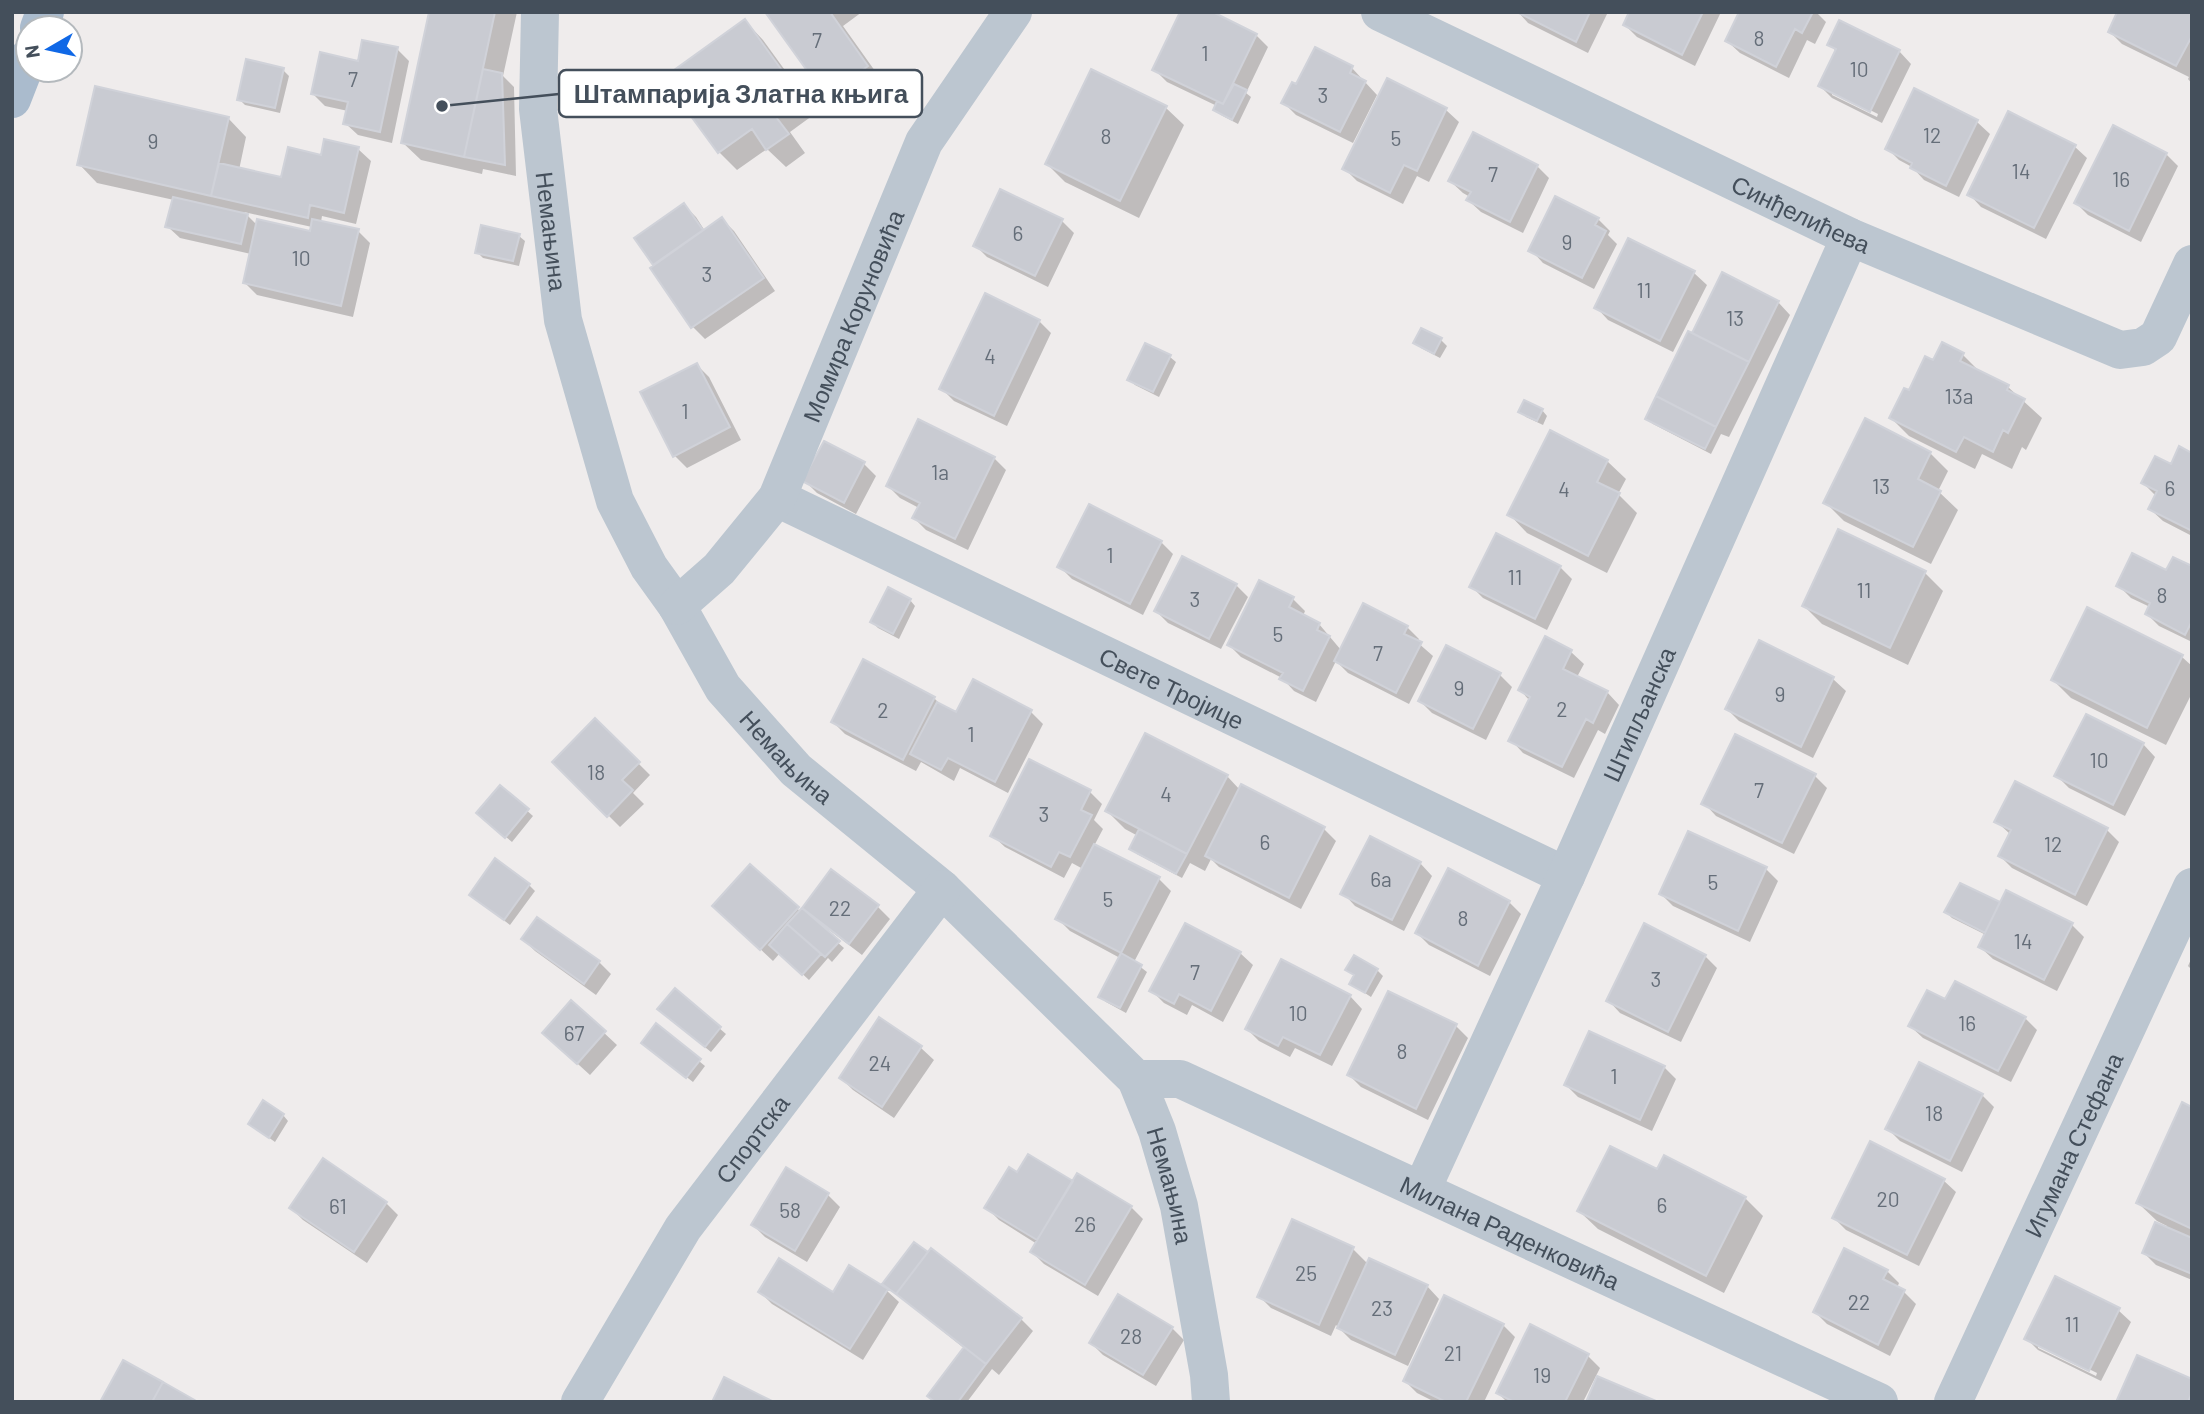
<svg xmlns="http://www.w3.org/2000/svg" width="2204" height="1414" viewBox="0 0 2204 1414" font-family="Barlow,sans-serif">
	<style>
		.shadow { fill: #0003; fill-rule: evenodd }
		.building { fill: #c9cbd2; stroke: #d0d2d9; stroke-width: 2 }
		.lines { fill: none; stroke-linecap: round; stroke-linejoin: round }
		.minor { stroke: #bcc6d0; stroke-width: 38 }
		.major { stroke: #aabbcd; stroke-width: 38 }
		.labels { text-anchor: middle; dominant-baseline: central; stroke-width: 5; stroke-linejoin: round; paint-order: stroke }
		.number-label { font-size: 21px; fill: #656e79 }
		.street-label { font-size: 24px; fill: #444f5b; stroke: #fff }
		.leader { fill: none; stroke: #444f5b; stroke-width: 2.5 }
		.callout-dot { fill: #444f5b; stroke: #fff; stroke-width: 2.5 }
		.callout { fill: #fff; stroke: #444f5b; stroke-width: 2.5 }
		.callout-label { font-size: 26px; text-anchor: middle; font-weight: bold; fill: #444f5b }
	</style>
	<rect width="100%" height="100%" fill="#efecec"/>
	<path class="shadow" d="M431,12H517L503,76L514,87L516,176L483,169L482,174L421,160L402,142Z
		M767,12H862L843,26L885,85L845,114L827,96Z
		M1518,12H1608L1588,53L1528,23Z
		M1631,12H1721L1695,66L1637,37L1625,25Z
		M1741,12H1816L1826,22L1815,44L1807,40L1789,78L1740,53L1727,41Z
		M2192,12V84L2188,79L2189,77L2122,44L2110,32Z
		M745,21L763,40L816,113L790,132L805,153L786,167L767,149L737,170L719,152L666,79Z
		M1256,35L1268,47L1246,93L1251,97L1238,124L1221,115L1215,110L1217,106L1167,82L1154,69Z
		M1829,44L1899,51L1911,64L1882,123L1832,98L1820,86L1837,52ZM1832,91L1878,114L1877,117L1832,95Z
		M397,49L409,61L392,143L358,135L345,123L348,111L325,106L313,94L359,63Z
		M1352,68L1377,95L1353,143L1296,115L1284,103L1297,87Z
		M283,70L289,76L280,113L245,105L239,99Z
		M1388,81L1446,110L1459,122L1429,182L1417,176L1403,204L1357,181L1345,169Z
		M1915,91L1977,122L1990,134L1959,197L1924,180L1912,167L1899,160L1887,148Z
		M1165,107L1184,125L1139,218L1065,182L1047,164Z
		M228,118L246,137L239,170L283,179L322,157L358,149L371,161L356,224L322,216L321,222L358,231L370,243L353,317L257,295L245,283L251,254L180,238L167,226L174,200L97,183L79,164ZM244,212L312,227L311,234L258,226Z
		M2074,146L2087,158L2046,239L1981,207L1969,194Z
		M2166,154L2178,166L2141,242L2088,215L2076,203Z
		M1537,166L1549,178L1523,233L1481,212L1468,200L1470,197L1463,193L1450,181Z
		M684,205L696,217L705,231L722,219L734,231L775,291L705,339L693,327L652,268L655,265L637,238Z
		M1598,219L1610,231L1608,235L1617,244L1594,289L1543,263L1531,250Z
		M1062,221L1074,233L1048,287L987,257L975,245Z
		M519,236L525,241L519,266L483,258L477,252Z
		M1629,240L1694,273L1707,285L1673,352L1608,320L1596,307Z
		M1723,274L1778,302L1790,315L1729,437L1721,434L1711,454L1653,424L1647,419L1692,335Z
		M1039,321L1051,333L1007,426L954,401L942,389Z
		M1441,340L1447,346L1440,358L1421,348L1415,343Z
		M1963,355L1982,374L2008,387L2042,418L2026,450L2022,447L2012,469L1982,454L1975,469L1909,436L1891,418L1934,363Z
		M1170,357L1176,362L1159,397L1135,385L1130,380Z
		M697,365L709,377L741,440L687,468L675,456Z
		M1542,410L1547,416L1543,425L1526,417L1520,411Z
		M1930,453L1948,471L1938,491L1958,510L1931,564L1844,521L1825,502Z
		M2192,455V536L2163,521L2150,509L2156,496L2143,483Z
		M994,458L1006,470L968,550L926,530L914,518L919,508L900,498L888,486Z
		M1607,461L1626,479L1618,494L1637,513L1607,573L1527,533L1509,514Z
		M864,464L876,476L856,514L817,493L805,481Z
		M1161,542L1173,554L1143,615L1072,579L1060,567Z
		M1560,567L1572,579L1547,630L1483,598L1471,586Z
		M2192,568V642L2159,626L2147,614L2150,607L2131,598L2118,585Z
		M1925,573L1943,591L1908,665L1822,624L1804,606Z
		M1236,585L1248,597L1221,649L1168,623L1156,611Z
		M1293,599L1305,611L1303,616L1319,624L1341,650L1407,627L1419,639L1417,642L1433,656L1409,704L1348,673L1336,661L1316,702L1294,691L1282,678L1241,657L1229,645Z
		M910,600L915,606L899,639L878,628L872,622Z
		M2088,610L2182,657L2192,666V693L2166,745L2071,698L2053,680Z
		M1545,639L1571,652L1584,664L1577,677L1607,692L1619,705L1605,734L1598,730L1574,778L1523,753L1511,740L1530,701L1520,690Z
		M1760,642L1833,679L1846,691L1813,758L1739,721L1727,709Z
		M864,661L934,698L943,707L956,714L973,681L1031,712L1043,724L1008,793L960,768L954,781L921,762L916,771L845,734L833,722Z
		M1500,675L1512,687L1486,740L1432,713L1420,701Z
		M595,720L650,775L633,793L644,804L620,827L555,762Z
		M2143,744L2155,757L2125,816L2069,788L2057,776Z
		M1030,761L1090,792L1102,804L1094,820L1103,829L1094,846L1159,879L1171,891L1134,962L1147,972L1126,1013L1106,1002L1101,997L1120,958L1070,931L1058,919L1083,869L1072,863L1064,878L1005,847L992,835Z
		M1227,776L1240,790L1324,829L1336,841L1301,909L1219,867L1211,859L1205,871L1190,863L1182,878L1137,854L1131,849L1138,836L1125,829L1107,811Z
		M1815,776L1827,788L1794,854L1716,816L1704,803Z
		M2016,784L2107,830L2119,842L2087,906L2012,868L2000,856L2011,835L1996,821Z
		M500,787L533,816L512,842L484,819Z
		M1420,863L1432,876L1404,931L1355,906L1343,893Z
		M751,866L801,912L831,872L878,907L890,919L862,955L824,926L822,929L844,948L832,962L828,958L809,980L780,953L773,961L727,918Z
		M1766,869L1778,881L1750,942L1673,906L1661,894Z
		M529,885L535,891L510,925L471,895Z
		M1960,885L2001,905L2072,925L2084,937L2057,991L1993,959L1980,947L1986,935L1952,918L1946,912Z
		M1509,902L1521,914L1490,976L1429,945L1417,933Z
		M523,939L599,962L611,974L596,995L535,951Z
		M1240,953L1253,965L1223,1022L1192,1005L1187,1015L1164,1003L1152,991Z
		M1705,956L1717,968L1681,1042L1620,1013L1608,1000Z
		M2192,957V970L2188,966Z
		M1348,970H1377L1383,976L1371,997L1351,984L1355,976Z
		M675,990L726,1034L711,1052L665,1015Z
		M1350,996L1362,1009L1332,1066L1295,1048L1290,1057L1259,1041L1247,1029Z
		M571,1002L617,1045L590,1075L557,1045Z
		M1946,1002L2025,1018L2037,1030L2011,1082L1923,1038L1910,1026Z
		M879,1020L921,1048L934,1060L894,1118L853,1090L841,1078Z
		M656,1026L705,1066L693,1082L649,1048Z
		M1456,1026L1468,1038L1428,1120L1361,1087L1349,1075Z
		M1664,1067L1676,1079L1652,1131L1578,1097L1566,1085Z
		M1982,1095L1994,1107L1962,1172L1900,1141L1888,1129Z
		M2192,1109V1280L2156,1265L2144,1253L2167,1226L2157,1221L2138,1203Z
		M283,1115L288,1121L275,1142L250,1124Z
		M1658,1171L1745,1198L1763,1216L1724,1293L1598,1229L1579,1211Z
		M1018,1174L1074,1183L1131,1207L1143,1219L1098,1296L1044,1264L1032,1252L1037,1244L999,1220L987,1208Z
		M1943,1180L1956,1192L1919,1266L1846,1230L1834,1218Z
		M828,1195L840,1207L807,1262L765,1237L753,1225Z
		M386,1203L398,1215L367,1263L303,1220L291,1208Z
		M1293,1221L1353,1249L1368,1264L1427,1286L1439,1299L1408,1366L1351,1340L1336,1325L1331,1336L1271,1308L1259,1296Z
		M1887,1271L1899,1283L1897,1288L1904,1292L1916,1304L1890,1356L1827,1324L1815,1312Z
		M884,1284L1021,1319L1033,1331L999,1375L992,1369L967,1402H936L965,1349Z
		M886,1290L899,1302L863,1360L772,1304L760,1292L833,1294Z
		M2118,1310L2131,1322L2101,1381L2038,1350L2026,1338ZM2038,1344L2097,1373L2096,1376L2038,1348Z
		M1503,1325L1515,1337L1484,1402H1435L1417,1393L1405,1381Z
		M1172,1328L1184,1340L1156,1386L1103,1355L1091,1343Z
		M1588,1356L1600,1368L1583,1402H1507L1498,1393Z"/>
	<path class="building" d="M429,12H495L464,157L401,143Z
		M765,12H830L868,66L826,97Z
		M1180,12H1213L1257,34L1223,104L1152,70Z
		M1517,12H1590L1576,42Z
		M1629,12H1703L1682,55L1623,25Z
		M1739,12H1813L1802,33L1795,29L1776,67L1725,41Z
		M2117,12H2192V36L2176,66L2108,32Z
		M745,19L799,94L773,113L789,134L766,150L752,129L718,153L663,78Z
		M1839,20L1900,50L1870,112L1818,86L1836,49L1827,45Z
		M362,40L398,47L380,132L343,124L348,102L311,94L320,52L358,61Z
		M1315,47L1353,66L1350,73L1366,81L1340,132L1281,103L1292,82L1296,84Z
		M246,59L284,68L275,108L237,100Z
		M483,69L502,73L505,165L464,157Z
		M1091,69L1167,106L1120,201L1045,164Z
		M1387,78L1447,108L1417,171L1404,165L1390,193L1342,169Z
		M1234,84L1247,90L1232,120L1213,110L1217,101L1223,104Z
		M95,86L229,117L211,196L77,165Z
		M1914,88L1978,120L1946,186L1910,168L1912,163L1885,149Z
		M2008,111L2076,145L2034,228L1967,195Z
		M2113,125L2167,153L2129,231L2074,203Z
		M1473,132L1538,165L1510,222L1466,200L1471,192L1448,181Z
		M324,139L359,147L344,213L310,205L308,218L211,196L219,163L281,177L288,147L321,155Z
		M1000,189L1063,219L1035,276L973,246Z
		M1555,196L1599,218L1595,225L1606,231L1582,278L1528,251Z
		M173,197L248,214L241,244L165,227Z
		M684,203L703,230L653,265L634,238Z
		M722,217L764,278L691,328L650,268Z
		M257,219L310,231L312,219L359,229L341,306L243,283Z
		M481,225L520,234L513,261L475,253Z
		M1628,238L1695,271L1660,341L1594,308Z
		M1722,272L1779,301L1749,362L1692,333Z
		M985,293L1040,320L994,416L939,389Z
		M1421,328L1442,338L1434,354L1413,343Z
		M1688,331L1749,362L1716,427L1656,396Z
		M1942,342L1964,353L1960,361L2009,385L2007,390L2025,399L2008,433L2003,430L1993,452L1964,437L1956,452L1889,418L1904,388L1909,390L1925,356L1933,360Z
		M1145,343L1171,355L1153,392L1127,380Z
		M697,363L730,427L673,457L640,392Z
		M1656,396L1716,427L1705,449L1645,419Z
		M1524,400L1543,409L1537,421L1518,412Z
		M1865,418L1931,452L1918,479L1941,491L1913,547L1823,503Z
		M918,419L995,457L955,539L912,518L920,503L886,486Z
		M1550,430L1608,460L1597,482L1620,493L1588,556L1507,515Z
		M824,441L865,462L844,503L802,481Z
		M2179,446L2192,453V531L2148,509L2157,491L2141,483L2155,456L2171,464Z
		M1089,504L1162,541L1130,604L1057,567Z
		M1838,529L1926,571L1890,648L1802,606Z
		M1496,533L1561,566L1535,619L1469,587Z
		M2132,553L2166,570L2173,557L2192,566V621L2185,635L2145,614L2150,603L2116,586Z
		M1182,556L1237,584L1209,639L1154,611Z
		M1259,580L1294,597L1289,607L1320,623L1317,630L1330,636L1303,691L1279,679L1283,673L1227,645Z
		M888,587L911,599L893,634L870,622Z
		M1363,603L1408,626L1404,634L1422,642L1396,693L1334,661Z
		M2087,607L2183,655L2147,728L2051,680Z
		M1545,636L1572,650L1563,669L1608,691L1593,723L1586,719L1562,767L1508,741L1530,697L1518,690Z
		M1759,640L1834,677L1801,747L1725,709Z
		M1446,645L1501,673L1473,729L1418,701Z
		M863,659L935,697L903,760L831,722Z
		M973,679L1032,710L995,782L948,758L941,770L910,754L937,702L956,712Z
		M2086,714L2144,743L2113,805L2054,776Z
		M595,718L640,762L622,780L633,790L607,817L552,762Z
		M1145,733L1228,775L1187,854L1105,811Z
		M1735,734L1816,774L1782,843L1701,804Z
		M1029,759L1091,790L1081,810L1092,815L1070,857L1059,852L1051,867L990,836Z
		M2015,781L2108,828L2075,895L1998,856L2011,830L1994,822Z
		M1241,784L1325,827L1289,898L1205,856Z
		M500,785L529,809L505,838L476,813Z
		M1139,829L1187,854L1176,874L1129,849Z
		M1688,831L1767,867L1738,931L1659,894Z
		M1370,836L1421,862L1392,920L1340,894Z
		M1094,844L1160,877L1121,953L1055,919Z
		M495,858L530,884L504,920L469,895Z
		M750,864L799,907L760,950L712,906Z
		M1448,868L1510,901L1478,966L1415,933Z
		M831,869L879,905L849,944L802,908Z
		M1960,883L2000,902L1985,933L1944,912Z
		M2006,890L2073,923L2044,980L1978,947Z
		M802,908L840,941L825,957L787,924Z
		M537,917L600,961L584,984L521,939Z
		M1185,923L1241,952L1211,1011L1179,994L1174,1004L1149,991Z
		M1644,923L1706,955L1668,1032L1606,1001Z
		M787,924L821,954L802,975L769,945Z
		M1121,953L1142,965L1120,1008L1098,997Z
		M1354,955L1378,969L1365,993L1349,984L1354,975L1345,970Z
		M1281,959L1351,995L1320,1055L1283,1037L1278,1046L1245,1029Z
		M1955,981L2026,1017L1998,1071L1908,1026L1927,990L1945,999Z
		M675,988L721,1027L705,1047L657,1009Z
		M1388,991L1457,1024L1416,1109L1347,1075Z
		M571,1000L606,1031L577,1064L542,1033Z
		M879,1017L922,1046L882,1107L839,1078Z
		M656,1023L701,1059L686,1078L641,1043Z
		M1589,1031L1665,1066L1640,1120L1564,1085Z
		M1919,1062L1983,1094L1950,1161L1885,1129Z
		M263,1100L284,1114L269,1138L248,1124Z
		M2182,1102L2192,1107V1229L2136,1203Z
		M1870,1141L1945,1179L1907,1255L1832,1218Z
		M1610,1146L1657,1169L1664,1155L1746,1197L1706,1276L1577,1211Z
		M1028,1154L1073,1181L1037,1240L984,1208L1009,1167L1017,1172Z
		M323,1158L387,1202L354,1252L289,1208Z
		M786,1167L829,1193L795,1251L751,1225Z
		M1077,1173L1132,1206L1085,1285L1030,1252Z
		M1292,1219L1354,1247L1319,1325L1257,1297Z
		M2155,1222L2192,1238V1274L2142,1253Z
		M914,1242L928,1252L896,1294L882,1284Z
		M931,1248L1022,1318L986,1364L896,1294Z
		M1844,1248L1888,1270L1883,1279L1905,1290L1878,1345L1813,1312Z
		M779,1258L833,1292L849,1265L888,1289L850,1349L758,1292Z
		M1369,1258L1428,1285L1395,1355L1337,1328Z
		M2055,1276L2120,1308L2089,1371L2024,1339Z
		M1118,1294L1173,1327L1143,1375L1089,1343Z
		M1444,1295L1504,1324L1466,1402H1446L1403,1381Z
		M1530,1324L1589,1354L1565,1402H1514L1496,1393Z
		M964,1347L986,1364L958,1402H935L927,1396Z
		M2137,1355L2192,1379V1393L2188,1402H2116Z
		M123,1360L163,1382L152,1402H100Z
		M1597,1376L1656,1401L1586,1402Z
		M724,1377L774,1402H712Z
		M163,1382L198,1402H152Z"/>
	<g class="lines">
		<g class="minor">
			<path id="s1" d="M540,12L538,109L563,320L615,501L649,567L677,606L723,688L796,770L942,889L1136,1079L1157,1131L1179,1206L1209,1375L1211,1402"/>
			<path id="s2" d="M1380,12L1850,237L2120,350L2143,347L2158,337L2192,264"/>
			<path id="s3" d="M777,498L1566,876"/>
			<path id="s4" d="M677,606L719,569L777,498L924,142L1013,12"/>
			<path id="s5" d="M1136,1079H1180L1879,1402"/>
			<path id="s6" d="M1422,1189L1566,876L1850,237"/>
			<path id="s7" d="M580,1402L683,1228L942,889"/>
			<path id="s8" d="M1953,1402L2192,887"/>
		</g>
		<path class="major" d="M39,28L45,12
			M12,99L28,58"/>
	</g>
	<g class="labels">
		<g class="number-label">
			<text x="1759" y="37">8</text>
			<text x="817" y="39">7</text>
			<text x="1205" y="52">1</text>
			<text x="1859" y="68">10</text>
			<text x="353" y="78">7</text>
			<text x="1323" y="94">3</text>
			<text x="1932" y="134">12</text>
			<text x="1106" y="135">8</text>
			<text x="1396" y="137">5</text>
			<text x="153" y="140">9</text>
			<text x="2021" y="170">14</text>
			<text x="1493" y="173">7</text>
			<text x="2121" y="178">16</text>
			<text x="1018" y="232">6</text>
			<text x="1567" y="241">9</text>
			<text x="301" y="257">10</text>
			<text x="707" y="273">3</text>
			<text x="1644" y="289">11</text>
			<text x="1735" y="317">13</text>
			<text x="990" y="355">4</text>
			<text x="1959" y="395">13a</text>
			<text x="685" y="410">1</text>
			<text x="940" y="471">1a</text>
			<text x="1881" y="485">13</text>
			<text x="2170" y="487">6</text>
			<text x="1564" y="488">4</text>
			<text x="1110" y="554">1</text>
			<text x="1515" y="576">11</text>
			<text x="1864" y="589">11</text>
			<text x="2162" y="594">8</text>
			<text x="1195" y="598">3</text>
			<text x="1278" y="633">5</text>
			<text x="1378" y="652">7</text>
			<text x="1459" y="687">9</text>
			<text x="1780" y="693">9</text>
			<text x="1562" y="708">2</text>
			<text x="883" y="709">2</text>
			<text x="971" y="733">1</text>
			<text x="2099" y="759">10</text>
			<text x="596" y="771">18</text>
			<text x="1759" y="789">7</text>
			<text x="1166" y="793">4</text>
			<text x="1044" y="813">3</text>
			<text x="1265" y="841">6</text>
			<text x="2053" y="843">12</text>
			<text x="1381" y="878">6a</text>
			<text x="1713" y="881">5</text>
			<text x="1108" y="898">5</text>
			<text x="840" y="907">22</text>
			<text x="1463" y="917">8</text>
			<text x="2023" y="940">14</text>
			<text x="1195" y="971">7</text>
			<text x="1656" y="978">3</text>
			<text x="1298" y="1012">10</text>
			<text x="1967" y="1022">16</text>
			<text x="574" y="1032">67</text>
			<text x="1402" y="1050">8</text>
			<text x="880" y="1062">24</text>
			<text x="1614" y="1075">1</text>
			<text x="1934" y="1112">18</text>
			<text x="1888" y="1198">20</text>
			<text x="1662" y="1204">6</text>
			<text x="338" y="1205">61</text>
			<text x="790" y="1209">58</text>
			<text x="1085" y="1223">26</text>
			<text x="1306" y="1272">25</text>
			<text x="1859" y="1301">22</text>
			<text x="1382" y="1307">23</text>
			<text x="2072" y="1323">11</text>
			<text x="1131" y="1335">28</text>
			<text x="1453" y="1352">21</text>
			<text x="1542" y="1374">19</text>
		</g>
		<g class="street-label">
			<text stroke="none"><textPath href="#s2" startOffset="467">Синђелићева</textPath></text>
			<text stroke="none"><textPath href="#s1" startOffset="220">Немањина</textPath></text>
			<text stroke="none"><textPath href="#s4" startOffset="345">Момира Коруновића</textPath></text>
			<text stroke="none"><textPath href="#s3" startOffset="438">Свете Тројице</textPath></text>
			<text stroke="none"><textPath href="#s6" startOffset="522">Штипљанска</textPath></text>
			<text stroke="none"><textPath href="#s1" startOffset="808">Немањина</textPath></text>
			<text stroke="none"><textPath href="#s7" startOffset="315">Спортска</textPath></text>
			<text stroke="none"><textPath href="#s8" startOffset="284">Игумана Стефана</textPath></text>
			<text stroke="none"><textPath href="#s1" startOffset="1396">Немањина</textPath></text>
			<text stroke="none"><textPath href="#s5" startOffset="408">Милана Раденковића</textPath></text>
		</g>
	</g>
	<path class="leader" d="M442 106L559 94"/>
	<circle class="callout-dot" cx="442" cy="106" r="7"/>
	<rect class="callout" x="559" y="70" width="363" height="47" rx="7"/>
	<g class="callout-label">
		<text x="741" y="103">Штампарија Златна књига</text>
	</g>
	<rect width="2204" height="1414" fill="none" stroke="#444f5b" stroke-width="28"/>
	<g transform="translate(49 49) rotate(261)"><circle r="33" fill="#ffffff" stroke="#b4b9bd" stroke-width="2"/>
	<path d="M0-5L12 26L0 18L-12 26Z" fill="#1068e6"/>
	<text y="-10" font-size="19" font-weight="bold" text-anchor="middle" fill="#444f5b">N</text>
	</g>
</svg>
